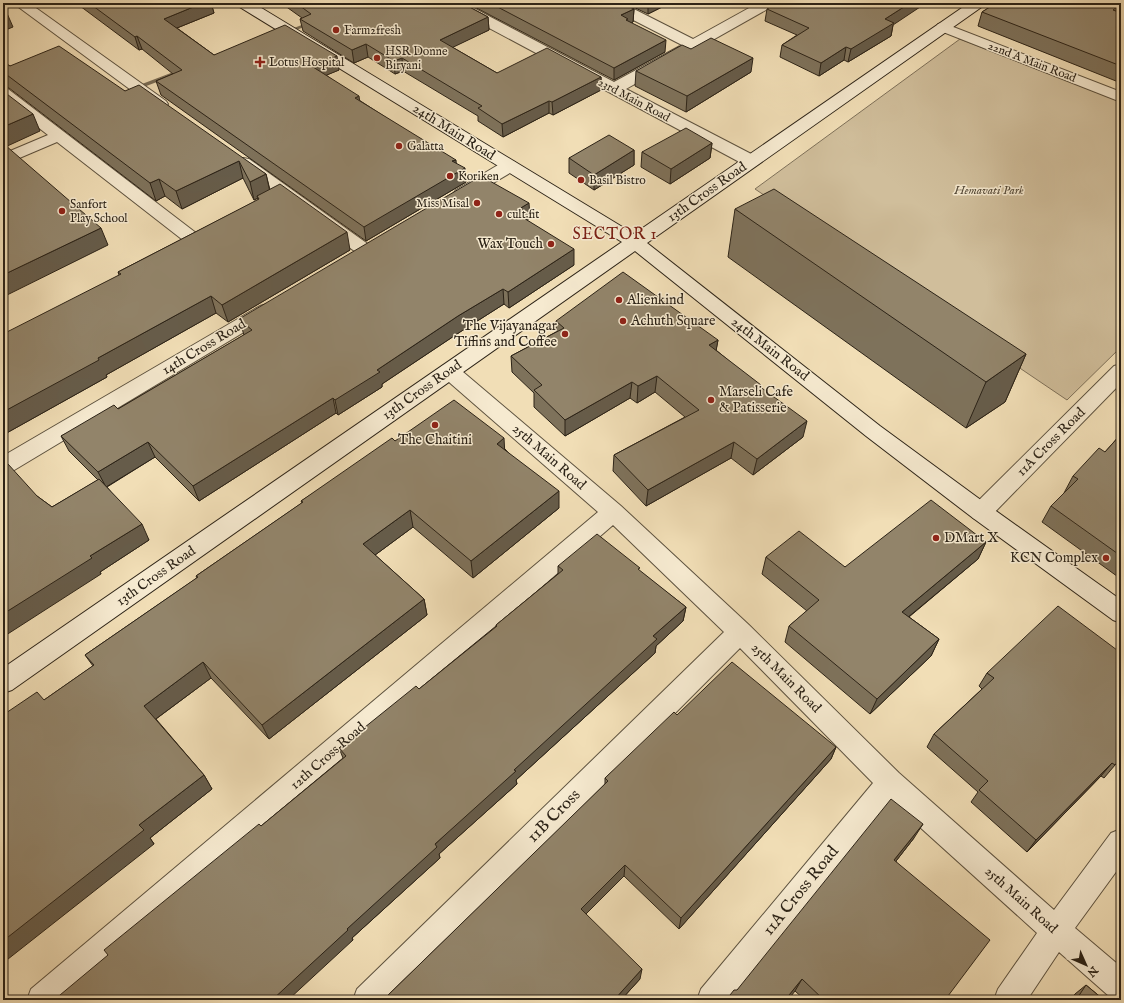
<svg xmlns="http://www.w3.org/2000/svg" width="1124" height="1003" viewBox="0 0 1124 1003" font-family="'IM FELL English',serif">
	<style>
		.green { fill: #d0be9b; stroke: #7e7059 }
		.lines { fill: none; stroke-linecap: round; stroke-linejoin: round }
		.stream { fill: #7a6d56; fill-rule: evenodd }
		.street-casing { stroke: #5d523f; stroke-width: 2 }
		.secondary-casing { stroke: #2c2317; stroke-width: 2 }
		.street { fill: #f6ead0; fill-rule: evenodd }
		.secondary { fill: #f6ead0; fill-rule: evenodd }
		.wall { fill: #7e725b; stroke: #2c2317 }
		.shaded-wall { fill: #665c4a; stroke: #2c2317 }
		.building { fill: #92846a; stroke: #2c2317 }
		.poi-dot { fill: #8f2418; stroke: #f6ead0; stroke-width: 1.5 }
		.labels { text-anchor: middle; dominant-baseline: central; stroke-width: 3; stroke-linejoin: round; paint-order: stroke }
		.far-poi-label { font-size: 12px; fill: #2c2317; stroke: #f6ead0; text-anchor: start }
		.far-street-label { font-size: 12px; fill: #2c2317; stroke: #f6ead0 }
		.far-park-label { font-size: 12px; font-style: italic; fill: #554a38; stroke: #f6ead0 }
		.street-label { font-size: 14px; fill: #2c2317; stroke: #f6ead0 }
		.poi-label { font-size: 14px; fill: #2c2317; stroke: #f6ead0; text-anchor: start }
		.quarter-label { font-size: 16px; letter-spacing: 1px; fill: #7a1f14; stroke: #f6ead0 }
		.near-street-label { font-size: 17px; fill: #2c2317; stroke: #f6ead0 }
	</style>
	<rect width="100%" height="100%" fill="#f1deb6"/>
	<filter id="stains"><feTurbulence type="fractalNoise" baseFrequency=".005" numOctaves="4"/><feColorMatrix values="0 0 0 0 .2 0 0 0 0 .09 0 0 0 0 .02 0 0 0 .5 -.17"/></filter>
	<radialGradient id="worn" r=".72"><stop offset=".6" stop-color="#630" stop-opacity="0"/><stop offset="1" stop-color="#630" stop-opacity=".3"/></radialGradient>
	<path class="green" d="M960,39L1121,102V347L1067,400L755,189Z"/>
	<g class="lines">
		<path class="stream" d="M312,21L317,22L286,34L281,33Z
			M184,68L186,69V71L141,88L131,80L136,79L142,84Z"/>
		<defs>
			<path id="street" d="M13,3H29L166,101L168,104L166,107L160,109L154,107Z
				M446,3H464L614,82L682,45L606,6L604,3H622L693,39L758,3H775L773,6L626,89L757,157L759,161L757,165L751,166L745,165L448,6Z
				M943,23L1121,92V102L938,30L936,27L938,24Z
				M3,87L8,89L200,236L203,240L200,244L194,246L188,244L57,142L3,165V154L48,135L3,100Z
				M243,158L249,159L372,247L375,251L372,255L366,257L360,255L237,167L235,163L237,159Z
				M509,161L515,162L517,166L515,170L468,198L462,199L456,198L453,194L456,190L503,162Z
				M267,304L274,306L276,310L274,314L11,472L3,474V456L260,306Z
				M449,364L456,366L621,506L749,625L899,773L1054,910L1111,833L1121,829V865L1075,928L1121,967V1000L1110,997L1059,952L1027,1000H994L998,989L1037,933L891,801L731,1000H697L701,989L873,783L740,648L389,1000H353L357,989L724,632L613,525L65,1000H27L31,989L598,512L442,376L439,371L442,366Z
				M1121,364V383L989,518L981,521L973,518L970,512L973,506L1114,366Z"/>
			<path id="secondary" d="M236,3H253L634,234L969,3H985L983,6L647,243L880,426L989,506L1121,600V623L1113,620L973,518L866,436L635,251L12,690L3,693V668L622,242L238,6Z"/>
		</defs>
		<use href="#street" class="street-casing"/>
		<use href="#secondary" class="secondary-casing"/>
		<use href="#street" class="street"/>
		<use href="#secondary" class="secondary"/>
	</g>
	<path class="wall" d="M76,3H211L214,13L177,28L214,55L339,70L326,75L359,100L456,163L466,182L366,241L161,95L156,81L173,74L142,49L139,50Z
		M281,3H462L488,17L489,30L452,47L497,73L601,77V90L553,115L549,113L503,137L478,121V116L403,71L395,74L368,57L354,63L303,31L300,19L302,18Z
		M467,3H622L634,9L633,22L631,23L665,52L614,80Z
		M625,3H670L648,14Z
		M996,3H1121V12L1116,10V11L1121,13V83L978,26L982,12Z
		M767,9L893,25L891,36L848,62L844,60L819,76L780,57L782,45L797,35L765,21Z
		M691,49L751,72L686,112L635,86L636,71Z
		M3,63L10,66L125,91L266,174L270,190L350,250L228,322L216,313L106,375L107,377L3,435L119,275L118,272L258,200V198L254,200L243,178L182,209L165,196L156,201L9,88L3,86Z
		M712,143L710,158L670,184L641,167L642,152Z
		M634,150V165L594,190L569,173V158Z
		M735,209L1026,354L1005,402L966,428L728,257Z
		M530,218L527,220L574,265L509,308L504,304L460,332L382,384V387L338,415L336,413L199,501L155,457L107,487L149,540L100,572L101,574L37,496L52,507L98,480L69,451L61,436L118,409L244,335L239,319Z
		M556,321L718,340L716,350L761,388L803,437L753,475L731,458L646,506L613,471L614,455L685,417L655,392L637,403L630,398L565,436L534,407V393L512,372L511,356L556,332Z
		M1121,434V579L1042,522L1051,506L1064,493L1073,476L1105,452Z
		M395,441L505,449L559,508L473,578L413,527L375,555L424,599L427,615L269,739L211,678L156,719L204,775L212,789L150,838L154,844L44,700L93,666L85,655L197,578L196,576L302,503L301,501Z
		M986,542L978,559L909,617L939,639L931,656L870,714L785,642L789,626L807,611L762,574L766,557L845,567Z
		M558,566L639,571L686,607L683,621L656,646L655,653L516,780L517,784L439,854L440,858L352,938L353,940L108,955L261,826L343,758L339,748L419,689L496,626V625L558,574Z
		M987,673L1121,758L1104,778L1101,776L1027,852L971,802L978,792L927,747L934,734L982,689L979,686Z
		M677,715L836,747L831,759L679,929L624,876L586,914L640,979L621,1000H383L605,785V778Z
		M914,838L896,861L945,1000H805L795,991L737,990Z
		M1086,985L1104,1000H1070L1075,994Z"/>
	<path class="shaded-wall" d="M203,3H211L214,13L167,32L164,19Z
		M648,3H670L648,14Z
		M910,3H926L893,25L891,36L848,62L851,49L885,19Z
		M634,9L633,22L628,24L621,15Z
		M6,11L13,27L3,31V12Z
		M488,17L489,30L441,53L440,40Z
		M137,36L142,49L139,50L135,37Z
		M666,40L665,52L614,80V68Z
		M366,44L368,57L354,63L352,50Z
		M846,47L844,60L819,76L821,63Z
		M337,56L339,70L315,80L313,67Z
		M402,58L403,71L395,74L394,61Z
		M753,58L751,72L686,112L687,96Z
		M601,77V90L553,115L552,102Z
		M359,96L361,110L355,98Z
		M549,101V113L503,137L502,124Z
		M33,114L40,131L3,148V127Z
		M712,143L710,158L670,184L671,169Z
		M634,150V165L594,190V175Z
		M456,160L457,173L465,168L466,182L366,241L364,227L452,161Z
		M239,161L243,178L182,209L176,191Z
		M266,174L270,192L257,196L258,198L254,200L250,182Z
		M159,179L165,196L156,201L150,183Z
		M529,203L530,218L515,227L514,212Z
		M101,228L108,245L3,297V275Z
		M347,232L350,250L228,322L222,305Z
		M574,249V265L509,308L508,292Z
		M503,289L504,304L460,332L382,384V387L338,415L335,400L377,370L458,316Z
		M211,296L216,313L106,375L107,377L3,435V412L98,358Z
		M718,340L715,357L709,345Z
		M1026,354L1005,402L966,428L986,382Z
		M657,376L655,392L637,403L638,386Z
		M632,382L630,398L565,436V420Z
		M333,398L336,413L199,501L193,486Z
		M807,421L803,437L753,475L757,459Z
		M504,438L505,456L497,444Z
		M148,442L155,457L106,487L98,472Z
		M734,442L731,458L646,506L648,490Z
		M559,491V508L473,578L471,561Z
		M410,510L413,527L367,561L363,544Z
		M142,524L149,540L100,572L101,574L3,637V614L90,556Z
		M986,542L978,559L895,628L902,612Z
		M424,599L427,615L269,739L262,725Z
		M686,607L683,621L656,646L655,653L516,780L517,784L439,854L440,858L352,938L353,940L288,1000H272L653,636Z
		M939,639L931,656L870,714L877,699Z
		M203,662L211,678L153,721L144,706Z
		M836,747L831,759L679,929L681,918Z
		M1112,763L1101,776L1027,852L1036,840Z
		M204,775L212,789L150,838L154,844L3,963V941L139,825Z
		M923,824L914,838L886,874L894,860Z
		M625,865L624,876L581,919V909Z
		M642,969L640,979L621,1000H614Z
		M802,979L795,991L788,1000H785Z"/>
	<path class="building" d="M89,3H203L164,19L214,55L285,25L337,56L313,67L359,96L355,98L456,160L452,161L465,168L364,227L156,81L182,70L137,36L135,37Z
		M296,3H462L488,17L440,40L497,73L547,48L601,77L552,102L549,101L502,124L478,108L482,106L402,58L394,61L366,44L352,50L300,19L311,14Z
		M490,3H622L634,9L621,15L628,19L626,20L666,40L614,68Z
		M777,3H910L885,19L894,23L851,49L846,47L821,63L782,45L809,28L767,9Z
		M996,3H1107L1117,7L1113,10L1121,13V66L982,12Z
		M3,8L6,11L3,12Z
		M711,38L753,58L687,96L636,71L682,45L691,49Z
		M59,46L125,91L139,85L266,174L250,182L239,161L176,191L159,179L150,183L3,72V63L4,62L10,66Z
		M3,91L33,114L3,127Z
		M686,128L712,143L671,169L642,152Z
		M609,135L634,150L594,175L569,158Z
		M5,145L101,228L3,275V146Z
		M481,176L529,203L514,212L574,249L508,292L503,289L458,316L377,370L380,372L335,400L333,398L193,486L148,442L98,472L61,436L114,405L118,409L252,330L239,319Z
		M280,184L347,232L222,305L211,296L98,358L99,360L3,412V334L121,274L118,272L259,199L257,196Z
		M774,189L1026,354L986,382L735,209Z
		M623,272L718,340L709,345L761,385L759,386L807,421L757,459L734,442L648,490L614,455L699,410L657,376L638,386L632,382L565,420L534,390L542,385L511,356L564,328L556,321Z
		M454,400L504,438L497,444L559,491L471,561L410,510L363,544L424,599L262,725L203,662L144,706L204,775L139,825L144,830L3,941V715L37,692L44,700L94,665L85,655L198,577L196,576L303,502L301,501L392,438L395,441Z
		M1121,434V556L1051,506L1078,479L1073,476L1099,448L1105,452Z
		M8,464L37,496L52,507L99,479L142,524L90,556L92,558L3,614V467Z
		M931,500L986,542L902,612L939,639L877,699L789,626L819,600L766,557L799,531L845,567Z
		M597,534L640,568L638,569L686,607L653,636L657,639L514,770L516,771L435,844L437,847L347,929L348,930L272,1000H54L108,955L104,950L259,824L261,826L346,756L339,748L416,686L419,689L497,626L496,625L563,570L558,566Z
		M1058,606L1121,653V758L1115,765L1112,763L1036,840L979,790L988,781L934,734L994,678L987,673Z
		M732,662L836,747L681,918L625,865L581,909L642,969L614,1000H383L608,781L605,778L674,712L677,715Z
		M891,799L923,824L894,860L990,940L945,1000H824L802,979L785,1000H726L734,990H737Z
		M1086,985L1104,1000H1076Z"/>
	<g class="poi-dot">
		<circle cx="336" cy="30" r="4"/>
		<circle cx="377" cy="58" r="4"/>
		<path d="M258 56h4v4h4v4h-4v4h-4v-4h-4v-4h4z"/>
		<circle cx="399" cy="146" r="4"/>
		<circle cx="450" cy="176" r="4"/>
		<circle cx="581" cy="180" r="4"/>
		<circle cx="477" cy="203" r="4"/>
		<circle cx="62" cy="211" r="4"/>
		<circle cx="499" cy="214" r="4"/>
		<circle cx="551" cy="244" r="4"/>
		<circle cx="619" cy="300" r="4"/>
		<circle cx="623" cy="321" r="4"/>
		<circle cx="565" cy="334" r="4"/>
		<circle cx="711" cy="400" r="4"/>
		<circle cx="435" cy="425" r="4"/>
		<circle cx="936" cy="538" r="4"/>
		<circle cx="1106" cy="558" r="4"/>
	</g>
	<g class="labels">
		<g class="far-poi-label">
			<text x="344" y="30">Farm2fresh</text>
			<text x="385" y="51">HSR Donne<tspan x="385" dy="14">Biryani</tspan></text>
			<text x="269" y="62">Lotus Hospital</text>
			<text x="407" y="146">Galatta</text>
			<text x="458" y="176">Koriken</text>
			<text x="589" y="180">Basil Bistro</text>
			<text x="469" y="203" text-anchor="end">Miss Misal</text>
			<text x="70" y="204">Sanfort<tspan x="70" dy="14">Play School</tspan></text>
			<text x="507" y="214">cult.fit</text>
		</g>
		<g class="far-street-label">
			<text transform="translate(1032 62) rotate(21)">22nd A Main Road</text>
			<text transform="translate(634 100) rotate(28)">23rd Main Road</text>
		</g>
		<g class="far-park-label">
			<text x="989" y="190">Hemavati Park</text>
		</g>
		<g class="street-label">
			<text transform="translate(454 132) rotate(32)">24th Main Road</text>
			<text transform="translate(707 192) rotate(-35)">13th Cross Road</text>
			<text transform="translate(204 347) rotate(-31)">14th Cross Road</text>
			<text transform="translate(770 349) rotate(38)">24th Main Road</text>
			<text transform="translate(422 390) rotate(-35)">13th Cross Road</text>
			<text transform="translate(1051 442) rotate(-45)">11A Cross Road</text>
			<text transform="translate(549 457) rotate(41)">25th Main Road</text>
			<text transform="translate(156 576) rotate(-35)">13th Cross Road</text>
			<text transform="translate(786 678) rotate(45)">25th Main Road</text>
			<text transform="translate(328 756) rotate(-41)">12th Cross Road</text>
			<text transform="translate(1021 900) rotate(42)">25th Main Road</text>
		</g>
		<g class="poi-label">
			<text x="543" y="244" text-anchor="end">Wax Touch</text>
			<text x="627" y="300">Alienkind</text>
			<text x="631" y="321">Achuth Square</text>
			<text x="557" y="326" text-anchor="end">The Vijayanagar<tspan x="557" dy="16">Tiffins and Coffee</tspan></text>
			<text x="719" y="392">Marseli Cafe<tspan x="719" dy="16">&amp; Patisserie</tspan></text>
			<text x="435" y="440" text-anchor="middle">The Chaitini</text>
			<text x="944" y="538">DMart X</text>
			<text x="1098" y="558" text-anchor="end">KCN Complex</text>
		</g>
		<g class="quarter-label">
			<text x="615" y="235">SECTOR 1</text>
		</g>
		<g class="near-street-label">
			<text transform="translate(554 816) rotate(-45)">11B Cross</text>
			<text transform="translate(801 891) rotate(-51)">11A Cross Road</text>
		</g>
	</g>
	<rect width="1124" height="1003" fill="none" stroke="#f1deb6" stroke-width="16"/>
	<rect x="4" y="4" width="1116" height="995" fill="none" stroke="#2c2317" stroke-width="2"/>
	<rect x="8" y="8" width="1108" height="987" fill="none" stroke="#2c2317"/>
	<g transform="translate(1086 965) rotate(135)" stroke="#f6ead0" stroke-width="3" paint-order="stroke">
	<path d="M0-3L7 15L0 10L-7 15Z" fill="#2c2317"/>
	<text y="-6" font-size="11" font-weight="bold" text-anchor="middle" fill="#2c2317">N</text>
	</g>
	<rect width="100%" height="100%" filter="url(#stains)"/>
	<rect width="100%" height="100%" fill="url(#worn)"/>
</svg>
